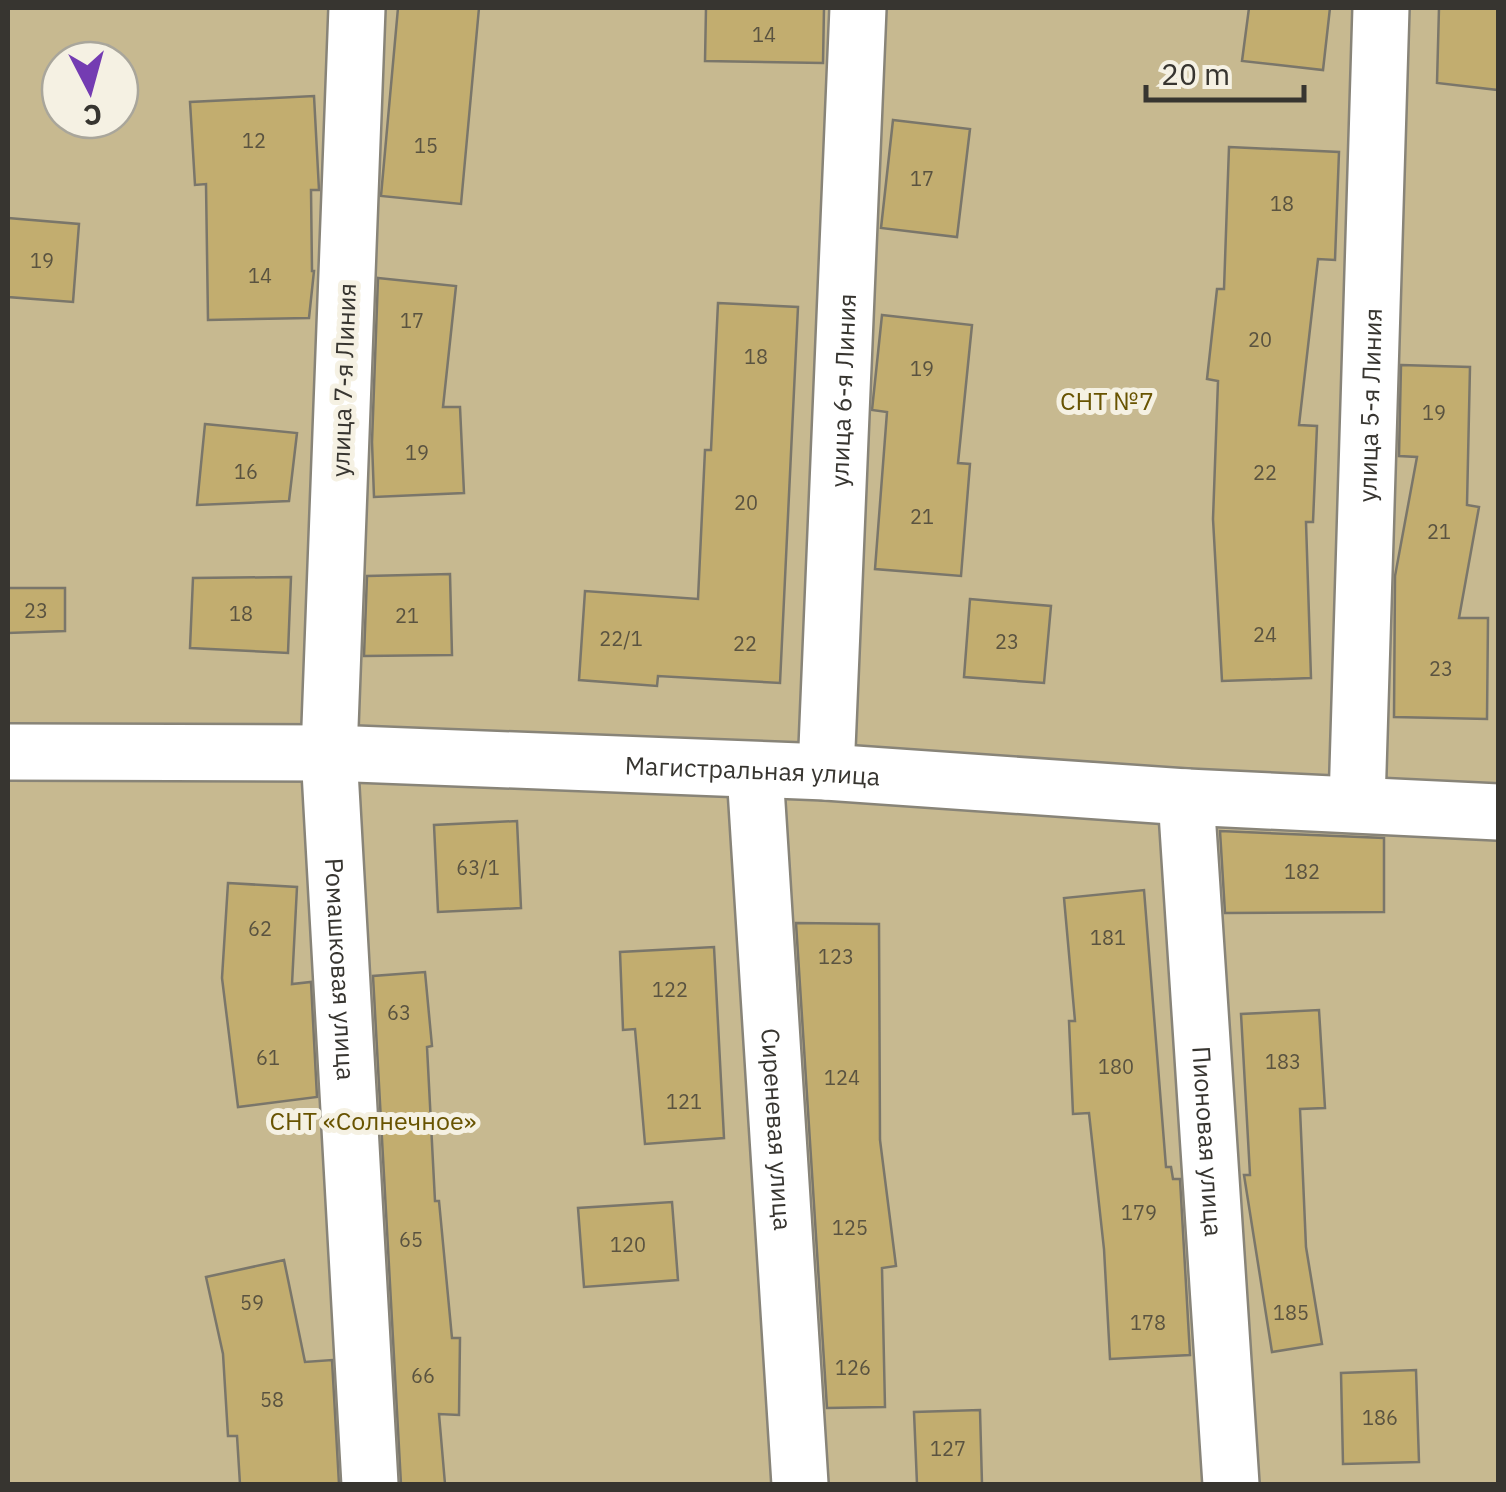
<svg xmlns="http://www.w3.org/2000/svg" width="1506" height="1492" viewBox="0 0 1506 1492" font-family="'IBM Plex Sans',sans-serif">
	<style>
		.green { fill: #c7b990; fill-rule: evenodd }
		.building { fill: #c2ad6f; stroke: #7a766a; stroke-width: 2.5 }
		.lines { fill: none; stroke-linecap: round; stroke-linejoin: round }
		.minor-casing { stroke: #888478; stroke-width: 60 }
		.minor { stroke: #fff; stroke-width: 55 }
		.labels { text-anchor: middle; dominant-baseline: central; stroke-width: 10; stroke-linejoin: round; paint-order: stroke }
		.number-label { font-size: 20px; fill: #5a5340 }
		.street-label { font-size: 25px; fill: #373530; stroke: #f5f1e3 }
		.park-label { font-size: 25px; fill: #685301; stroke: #f5f1e3 }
	</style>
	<rect width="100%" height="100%" fill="#e8e3d6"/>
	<path class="green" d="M8,8H1498V1484H8ZM60,60H120V120H60Z"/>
	<path class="building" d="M398,8H479L461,204L381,196Z
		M706,8H824L823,63L705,61Z
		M1249,8H1330L1323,70L1242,61Z
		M1439,8H1498V90L1437,83Z
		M314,96L319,190H311L312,271H314L309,318L208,320L206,184L195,185L190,102Z
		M893,120L970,129L957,237L881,228Z
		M1229,147L1339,152L1335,260L1318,259L1299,425L1317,426L1313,522H1306L1311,678L1222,681L1213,519L1218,381L1207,379L1217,289H1224Z
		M8,218L79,224L73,302L8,297Z
		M378,278L456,286L443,407H460L464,493L374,497L372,442Z
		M718,303L798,307L780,683L658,676L657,686L579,680L585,591L698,599L705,450H711Z
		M882,315L972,325L958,463L970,464L961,576L875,569L887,412L872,410Z
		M1401,365L1470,367L1467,505L1479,507L1459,618H1488L1487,719L1394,717L1395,576L1417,457L1399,456Z
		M205,424L297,433L289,501L197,505Z
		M450,574L452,655L364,656L367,576Z
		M291,577L288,653L190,648L193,578Z
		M8,588H65V631L8,633Z
		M970,599L1051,606L1044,683L964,677Z
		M517,821L521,908L438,912L434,825Z
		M1220,831L1384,838V912L1225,913Z
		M228,883L297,887L292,984L311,982L317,1097L238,1107L222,978Z
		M1144,890L1166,1167H1171L1173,1179H1180L1190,1355L1110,1359L1104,1249L1089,1113L1073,1114L1069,1021H1075L1064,898Z
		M796,923L879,924L880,1140L896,1266L882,1268L885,1407L827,1408Z
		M714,947L724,1138L645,1144L635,1029L623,1030L620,952Z
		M425,972L432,1046L427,1047L435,1201H439L452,1338H460L459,1415L439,1414L445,1484H401L373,976Z
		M1319,1010L1325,1108L1300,1109L1306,1247L1322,1344L1272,1352L1244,1175H1250L1241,1014Z
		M672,1202L678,1280L584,1287L578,1208Z
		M284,1260L305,1362L332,1360L339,1484H240L237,1436H228L223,1354L206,1277Z
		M1416,1370L1419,1462L1343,1464L1341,1373Z
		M980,1410L982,1484H917L914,1412Z"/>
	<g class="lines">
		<defs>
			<g id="minor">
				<path id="s1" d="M357,8L329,753L370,1484"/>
				<path id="s2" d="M8,752L329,753L826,772L1186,797L1498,812"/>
				<path id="s3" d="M755,772L800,1484"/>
				<path id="s4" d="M826,772L858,8"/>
				<path id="s5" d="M1186,797L1231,1484"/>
				<path id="s6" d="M1357,803L1381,8"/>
			</g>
		</defs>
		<use href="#minor" class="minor-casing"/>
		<use href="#minor" class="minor"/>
	</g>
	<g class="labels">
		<g class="number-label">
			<text x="764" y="34">14</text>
			<text x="254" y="140">12</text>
			<text x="426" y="145">15</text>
			<text x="922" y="178">17</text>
			<text x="1282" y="203">18</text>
			<text x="42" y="260">19</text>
			<text x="260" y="275">14</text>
			<text x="412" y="320">17</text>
			<text x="1260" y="339">20</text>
			<text x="756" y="356">18</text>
			<text x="922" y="368">19</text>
			<text x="1434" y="412">19</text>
			<text x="417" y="452">19</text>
			<text x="246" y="471">16</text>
			<text x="1265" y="472">22</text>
			<text x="746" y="502">20</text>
			<text x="922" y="516">21</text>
			<text x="1439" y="531">21</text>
			<text x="36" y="610">23</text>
			<text x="241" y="613">18</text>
			<text x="407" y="615">21</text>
			<text x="1265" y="634">24</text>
			<text x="621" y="638">22/1</text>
			<text x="1007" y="641">23</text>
			<text x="745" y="643">22</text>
			<text x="1441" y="668">23</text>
			<text x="478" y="867">63/1</text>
			<text x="1302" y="871">182</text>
			<text x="260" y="928">62</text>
			<text x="1108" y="937">181</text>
			<text x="836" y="956">123</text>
			<text x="670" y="989">122</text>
			<text x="399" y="1012">63</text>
			<text x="268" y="1057">61</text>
			<text x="1283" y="1061">183</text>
			<text x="1116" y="1066">180</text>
			<text x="842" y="1077">124</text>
			<text x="684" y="1101">121</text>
			<text x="1139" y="1212">179</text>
			<text x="850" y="1227">125</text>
			<text x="411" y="1239">65</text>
			<text x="628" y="1244">120</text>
			<text x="252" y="1302">59</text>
			<text x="1291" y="1312">185</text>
			<text x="1148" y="1322">178</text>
			<text x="853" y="1367">126</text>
			<text x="423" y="1375">66</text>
			<text x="272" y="1399">58</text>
			<text x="1380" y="1417">186</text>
			<text x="948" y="1448">127</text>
		</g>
		<g class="street-label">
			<text transform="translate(343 380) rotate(-88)">улица 7-я Линия</text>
			<text stroke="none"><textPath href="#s4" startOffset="382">улица 6-я Линия</textPath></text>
			<text stroke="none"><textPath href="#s6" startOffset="398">улица 5-я Линия</textPath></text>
			<text stroke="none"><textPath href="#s2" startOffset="745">Магистральная улица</textPath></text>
			<text stroke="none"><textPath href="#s1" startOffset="962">Ромашковая улица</textPath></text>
			<text stroke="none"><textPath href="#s3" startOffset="358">Сиреневая улица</textPath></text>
			<text stroke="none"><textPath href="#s5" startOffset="345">Пионовая улица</textPath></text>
		</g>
		<g class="park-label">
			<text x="1107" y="400">СНТ №7</text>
			<text x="373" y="1120">СНТ «Солнечное»</text>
		</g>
	</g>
	<rect width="1506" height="1492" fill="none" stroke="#373530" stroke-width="20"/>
	<g transform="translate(90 90) rotate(174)"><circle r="48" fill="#f5f1e3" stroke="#a9a69b" stroke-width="2.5"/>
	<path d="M0-8L18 38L0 25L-18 38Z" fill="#743cb2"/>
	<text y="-15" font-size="28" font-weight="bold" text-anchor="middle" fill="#373530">С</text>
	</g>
	<path d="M1146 85v15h158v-15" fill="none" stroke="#373530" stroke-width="5"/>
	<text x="1161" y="85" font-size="30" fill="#373530" stroke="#f5f1e3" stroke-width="8" paint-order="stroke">20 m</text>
</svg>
